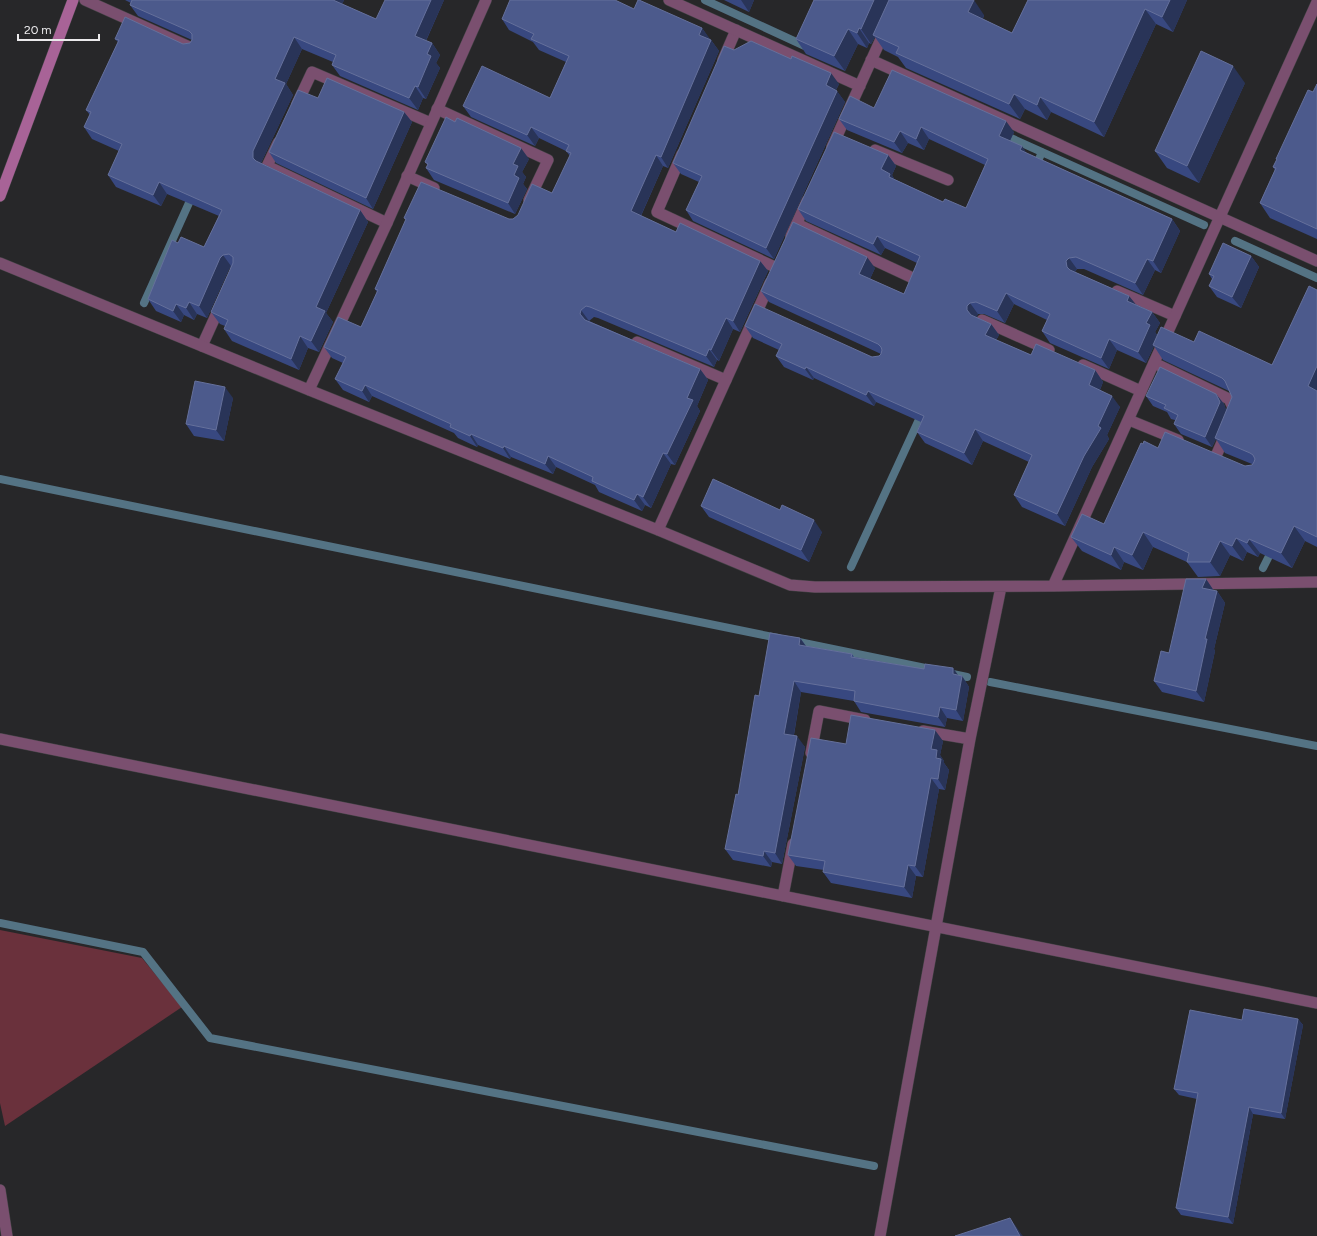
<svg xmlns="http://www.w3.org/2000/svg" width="1317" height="1236" viewBox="0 0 1317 1236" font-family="Figtree,sans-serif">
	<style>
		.green { fill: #6a313c }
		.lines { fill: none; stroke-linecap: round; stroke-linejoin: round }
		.stream { stroke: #547384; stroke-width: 8 }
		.service-casing { stroke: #424244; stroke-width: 12 }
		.minor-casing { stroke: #424244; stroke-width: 12 }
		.secondary-casing { stroke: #424244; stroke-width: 12 }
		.service { stroke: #7a4f6f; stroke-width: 11 }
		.minor { stroke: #7a4f6f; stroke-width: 11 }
		.secondary { stroke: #a86397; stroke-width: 11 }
		.wall { fill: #384880 }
		.shaded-wall { fill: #293458 }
		.building { fill: #4c5a8c; stroke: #65709b }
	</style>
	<rect width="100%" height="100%" fill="#272729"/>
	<path class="green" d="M0,930L142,958L182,1007L5,1126L0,1103Z"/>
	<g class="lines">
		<path class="stream" d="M705,0L807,47
			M1002,134L1204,225
			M1035,168L1042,152
			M1235,241L1317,278
			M144,303L193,194
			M0,479L778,638
			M851,567L922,413
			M1263,568L1273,548
			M794,641L935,670
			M948,673L967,677
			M990,682L1317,746
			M0,923L143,952L210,1038L874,1166"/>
		<defs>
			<path id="service" d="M85,0L194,49
				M723,60L736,30
				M297,104L312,72L431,123
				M437,109L548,160L529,200
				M278,143L267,166L387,223
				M875,150L948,180
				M682,154L657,212L777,268
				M407,176L434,188
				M797,224L915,279
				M1117,291L1175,316
				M982,320L1049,350
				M637,342L726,380
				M202,346L221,304
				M1154,363L1229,399L1235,412V414
				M1083,365L1141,391
				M1129,420L1178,440
				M1216,456L1226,433"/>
			<path id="minor" d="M669,0L860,86
				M871,60L1317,261
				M832,147L885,30
				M791,236L807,201
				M0,263L309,390L658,530L790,585L815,587L1053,586L1317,582
				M309,390L387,223L486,0
				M658,530L770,283
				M1053,586L1317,2
				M923,731L970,739
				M0,739L1317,1003
				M811,753L819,711L865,720
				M783,896L793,844
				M0,1190L7,1236
				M880,1236L970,739L1001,587"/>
			<path id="secondary" d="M0,196L73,0"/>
		</defs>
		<use href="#service" class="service-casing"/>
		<use href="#minor" class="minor-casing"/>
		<use href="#secondary" class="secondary-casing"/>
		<use href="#service" class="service"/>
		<use href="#minor" class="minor"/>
		<use href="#secondary" class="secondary"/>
	</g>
	<path class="wall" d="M125,0H344L342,4L376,19L444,0L426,41L432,43L440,55L436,63L440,68L426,99L423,98L418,110L340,76L332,65L333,62L302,49L286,84L293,95L261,163L360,210L368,222L326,313L333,322L319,352L308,348L299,370L232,341L224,329L225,326L220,324L211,312L232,266L229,269L207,318L197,314L194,320L184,315L181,322L156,311L148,299L178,243L204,247L219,216L167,194L161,206L116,187L108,175L119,151L92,139L84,127L90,115L86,110L118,42L115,39L183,44L190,43L192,40L138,16L130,5L131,3Z
		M724,0H754L749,12Z
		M814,0L984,15L983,19L1012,33L1028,0H1187L1173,32L1156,24L1104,137L1051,112L1047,120L1025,109L1020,119L906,68L898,57L884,50L875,37L871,44L869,43L867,48L858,44L845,71L806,54L796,39Z
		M634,9L702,28L710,40H711L719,51L668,168L663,166L641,216L676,232L760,261L768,271L740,332L733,329L719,361L717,360L714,367L598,318L594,317L589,321L700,369L708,380L697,406L700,411L675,465L671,464L651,508L645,505L642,511L599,492L595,485L556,467L553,474L511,457L510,459L478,445L477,447L458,438L454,433L372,396L369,402L343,390L335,379L343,363L332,358L324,347L361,327L377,292L375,289L406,220L404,218L513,219L552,193L570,156L566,151L539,138L535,146L471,117L463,106L550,98L566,62L539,50L533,42L509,30L502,19Z
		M734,50L839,84L836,90L845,102L774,259L693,221L686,210L699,182L681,174L673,163Z
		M1245,83L1199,183L1167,168L1155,151Z
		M1317,84V239L1270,218L1260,203L1275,170L1273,167L1277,160L1276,159L1313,92Z
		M318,98L404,112L412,122L373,209L276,163L269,152Z
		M874,108L1014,132L1010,141L1026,153L1172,219L1180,231L1161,273L1155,270L1143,295L1084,269H1077L1075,272L1129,296L1135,304L1152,312L1160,323L1155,332L1157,335L1194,342L1272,365L1317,290V547L1305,541L1292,568L1260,553L1258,557L1247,552L1243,561L1230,555L1220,576L1198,577L1187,562L1153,547L1143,570L1124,562L1121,570L1082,551L1071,537L1104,524L1158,448L1245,466L1252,465V464L1225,453L1216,439L1212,447L1181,434L1174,424L1175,420L1171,419L1167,412L1153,406L1146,396L1216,394L1224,404L1226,410L1232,397L1229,391L1163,360L1154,346L1146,363L1117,350L1109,369L1050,343L1042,331L1047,320L1014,304L1005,323L984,314H978L976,317L991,324L999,335L996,340L1031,355L1095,370L1103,382L1100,390L1120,407L1107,435L1109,439L1092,467L1065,526L1022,507L1014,495L1029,462L983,441L972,465L925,443L917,432L921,422L876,402L874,406L814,378L813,380L784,367L776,356L779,350L753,338L745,326L872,357L879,356L881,354L769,302L761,291L875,268L870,279L904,294L917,263L885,248L881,255L806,221L798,209L888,155L896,166L892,175L894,179L943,202L966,208L985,165L929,139L924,150L908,143L902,153L847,130L839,119Z
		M529,159L522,172L526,177L523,184L527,189L515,214L434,180L426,168L428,165L425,162Z
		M1251,256L1259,267L1241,308L1217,297L1209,286L1212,279L1209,274Z
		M233,398L224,441L194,436L186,424Z
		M701,506L822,532L809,562L709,517Z
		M1206,579L1214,591H1217L1225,603L1214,649L1215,651L1204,702L1162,692L1154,681Z
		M800,638L806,646L852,654L854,657L962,676L969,687L963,721L947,718L945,727L861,712L854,701L801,692L794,735L805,747L782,864L772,862L771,867L733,860L725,849L738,795L759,696Z
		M943,741L940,755L944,761V763L949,770L945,790L939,789L923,877L916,876L912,898L831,883L823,872L824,870L796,866L788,855L846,744Z
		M1298,1019L1303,1025L1285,1119L1253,1114L1233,1224L1181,1215L1176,1208L1197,1099L1179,1095L1174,1089L1242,1020Z"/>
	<path class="shaded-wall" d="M332,0H344L339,11Z
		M431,0H444L423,47L415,36Z
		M741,0H754L749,12Z
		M874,0H891L873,35L875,37L871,44L861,29Z
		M974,0L984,15L979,27L968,12Z
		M1170,0H1187L1173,32L1162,17Z
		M1145,9L1156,24L1104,137L1094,122Z
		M702,28L710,39L707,46L699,35Z
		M859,28L869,43L867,48L857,33Z
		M848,29L858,44L845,71L834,56Z
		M294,37L302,49L286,84L293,95L261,163V170L253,158V151L275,79Z
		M711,40L719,51L668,168L661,157Z
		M432,43L440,55L436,63L440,68L426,99L418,87L427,54Z
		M1233,66L1245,83L1199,183L1187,166Z
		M831,73L839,84L833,96L826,85Z
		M415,86L423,98L418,110L409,98Z
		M837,91L845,102L774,259L766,248Z
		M1014,94L1025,109L1020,119L1009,104Z
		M1040,97L1051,112L1047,120L1037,105Z
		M404,112L412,122L373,209L366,198Z
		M1006,121L1014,132L1007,147L999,136Z
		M531,127L539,138L535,146L527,135Z
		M921,127L929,139L924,150L916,139Z
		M900,131L908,143L902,153L894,142Z
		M1022,146L1030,158L1020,150Z
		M521,148L529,159L522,172L526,177L523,184L527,189L515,214L508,203L514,175L513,164Z
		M656,155L663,166L638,222L631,211Z
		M888,155L896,166L892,175L898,185L881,169Z
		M159,182L167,194L161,206L153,195Z
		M360,210L368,222L326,313L333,322L319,352L311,341L316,307Z
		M1172,219L1180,231L1161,273L1153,261Z
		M877,236L885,248L881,255L873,244Z
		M223,255L231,266L229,269L207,318L199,306L220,258Z
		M1251,256L1259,267L1241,308L1232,297Z
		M867,257L875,268L867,285L859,274Z
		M1069,258L1077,269L1074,273L1075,279L1067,267L1066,261Z
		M1147,259L1155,270L1143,295L1135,283Z
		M760,261L768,271L740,332L733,321Z
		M1006,293L1014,304L1005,323L997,311Z
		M1129,296L1138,307L1127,301Z
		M189,302L197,314L194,320L186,308Z
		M970,303L978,314L976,318L975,321L967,310V306Z
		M176,304L184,315L181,322L173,311Z
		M581,310L589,321L588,325L580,314Z
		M1152,312L1160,323L1155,332L1158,337L1153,345L1154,346L1146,363L1138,352L1146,323Z
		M726,318L733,329L719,361L711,350Z
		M991,324L999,335L993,346L985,335Z
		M300,336L308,348L299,370L291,359Z
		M1109,339L1117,350L1109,369L1101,358Z
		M709,349L717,360L714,367L706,356Z
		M1317,366V400L1308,386Z
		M806,367L814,378L813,380L805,369Z
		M700,369L708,380L697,406L700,411L675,465L667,454L687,398Z
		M1095,370L1103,382L1097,397L1089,385Z
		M365,385L372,396L369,402L362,391Z
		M225,387L233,398L224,441L216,430Z
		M868,391L876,402L874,406L866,395Z
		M1216,394L1224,404L1227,412L1215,438L1216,439L1212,447L1205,437Z
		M1112,396L1120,407L1107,435L1109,439L1092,467L1065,526L1057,514Z
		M975,429L983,441L972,465L964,453Z
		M471,434L478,445L477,447L470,436Z
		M504,446L511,457L510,459L503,448Z
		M663,453L671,464L651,508L643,497Z
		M548,456L556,467L553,474L545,464Z
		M637,494L645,505L642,511L634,500Z
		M814,520L822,532L809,562L801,550Z
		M1294,526L1305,541L1292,568L1281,553Z
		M1143,532L1153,547L1143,570L1132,555Z
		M1236,538L1247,552L1243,561L1232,546Z
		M1249,539L1260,553L1258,557L1247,543Z
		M1220,541L1230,555L1220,576L1210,562Z
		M1114,547L1124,562L1121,570L1111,555Z
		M1206,579L1214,591L1202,588Z
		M1217,591L1225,603L1214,649L1215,651L1204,702L1196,691L1205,639Z
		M800,638L808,649L799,645Z
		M953,668L961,679L962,676L969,687L963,721L956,710L953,674Z
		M794,681L801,692L792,745L784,734Z
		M940,707L947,718L945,727L938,717Z
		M935,730L943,741L940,755L944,761V763L949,770L945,790L938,779L936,758L931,749Z
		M797,736L805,747L782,864L775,853Z
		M931,778L939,789L923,877L915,866Z
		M764,851L772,862L771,867L763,856Z
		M908,865L916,876L912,898L904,887Z
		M1298,1019L1303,1025L1285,1119L1281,1113Z
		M1249,1107L1253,1114L1233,1224L1228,1217Z
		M1010,1218L1022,1235L1023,1236H1020Z"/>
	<path class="building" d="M132,0H333L376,19L385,0H431L415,36L432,43L427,54L431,56L418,87L415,86L409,98L332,65L336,55L294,37L275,79L285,83L253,151V158L256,161L360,210L316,307L325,311L311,341L300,336L291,359L224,329L228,320L211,312L233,263V257L229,254L223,255L220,258L199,306L189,302L186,308L176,304L173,311L148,299L172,240L178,243L181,237L204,247L222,210L159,182L153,195L108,175L122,144L84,127L91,112L86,110L119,40L115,39L125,17L183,44L190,43L192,40V34L189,31L130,5Z
		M510,0H615L634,9L638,0H639L702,28L699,35L711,40L661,157L656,155L631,211L676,232L680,223L760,261L733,321L726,318L711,350L709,349L706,356L590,307L586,306L581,310L580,314L585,320L700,369L687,398L693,400L667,454L663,453L643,497L637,494L634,500L592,481L593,477L548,456L545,464L504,446L503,448L471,434L470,436L450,427L451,424L365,385L362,391L335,379L346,357L324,347L338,317L361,327L378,290L375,289L406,219L404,218L421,182L509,219H513L518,215L532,184L552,193L571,153L566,151L569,145L531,127L527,135L463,106L482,66L550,98L569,56L531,39L534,34L502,19Z
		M814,0H874L861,29L859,28L857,33L848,29L834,56L796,39Z
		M889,0H974L968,12L1012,33L1028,0H1170L1162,17L1145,9L1094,122L1040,97L1037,105L1014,94L1009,104L896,53L899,47L873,35Z
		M751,41L791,59L792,56L831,73L826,85L837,91L766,248L686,210L702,176L673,163L724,46L734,50Z
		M1201,51L1233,66L1187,166L1155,151Z
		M892,70L1006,121L999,136L1022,146L1020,150L1172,219L1153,261L1147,259L1135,283L1076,257L1069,258L1066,261L1067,267L1070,270L1129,296L1127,301L1152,312L1146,323L1150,325L1138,352L1109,339L1101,358L1042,331L1050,314L1006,293L997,311L976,302L970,303L967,306V310L971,315L991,324L985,335L1031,355L1036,344L1095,370L1089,385L1112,396L1098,426L1101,428L1084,456L1057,514L1014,495L1032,455L975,429L964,453L917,432L924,416L868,391L866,395L806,367L805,369L776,356L782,344L745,326L755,304L872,357L879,356L881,354L882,350L881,347L878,344L761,291L793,222L867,257L859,274L904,294L920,256L877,236L873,244L798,209L834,132L888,155L881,169L890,174L889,177L943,202L945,199L966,208L988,159L921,127L916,139L900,131L894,142L839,119L850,96L874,108Z
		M327,78L404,112L366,198L269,152L298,90L318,98Z
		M1317,84V229L1260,203L1276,168L1273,167L1277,159H1276L1308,90L1313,92Z
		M446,117L455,122L457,118L521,148L513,164L518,166L514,175L519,178L508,203L426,168L428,164L425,162Z
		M1223,243L1251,256L1232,297L1209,286L1214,276L1209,274Z
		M1309,286L1317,290V366L1308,386L1317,391V537L1294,526L1281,553L1249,539L1247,543L1236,538L1232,546L1220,541L1210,562H1187L1189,553L1143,532L1132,555L1114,547L1111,555L1071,537L1082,514L1104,524L1141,443L1143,444L1144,441L1158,448L1165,432L1245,466L1252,465L1254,462L1255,459L1253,455L1250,453L1215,438L1232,397L1225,381L1222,378L1153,345L1161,327L1194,342L1199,331L1272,365Z
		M1160,367L1216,394L1220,402L1205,437L1174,424L1178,415L1164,408L1166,405L1146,396Z
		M195,381L225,387L216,430L186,424Z
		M713,479L780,510L782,505L814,520L801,550L701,506Z
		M1186,579H1206L1202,588L1217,591L1205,639H1207L1196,691L1154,681L1161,651L1169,653Z
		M770,633L800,638L799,645L852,654L851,657L924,669L925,664L953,668V674L962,676L956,710L940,707L938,717L854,701L855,691L794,681L784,734L797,736L775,853L764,851L763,856L725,849L736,794L738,795L755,695L759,696Z
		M851,715L935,730L931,749L937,750L936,758L941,759L938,779L931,778L915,866L908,865L904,887L823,872L825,861L788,855L811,738L846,744Z
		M1244,1009L1298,1019L1281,1113L1249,1107L1228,1217L1176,1208L1198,1093L1174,1089L1190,1010L1242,1020Z
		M1010,1218L1020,1236H955Z"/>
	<path d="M18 34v6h81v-6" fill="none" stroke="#ebeaec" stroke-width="2"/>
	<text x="24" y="34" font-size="12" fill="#ebeaec" stroke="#272729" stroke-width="3" paint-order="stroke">20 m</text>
</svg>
